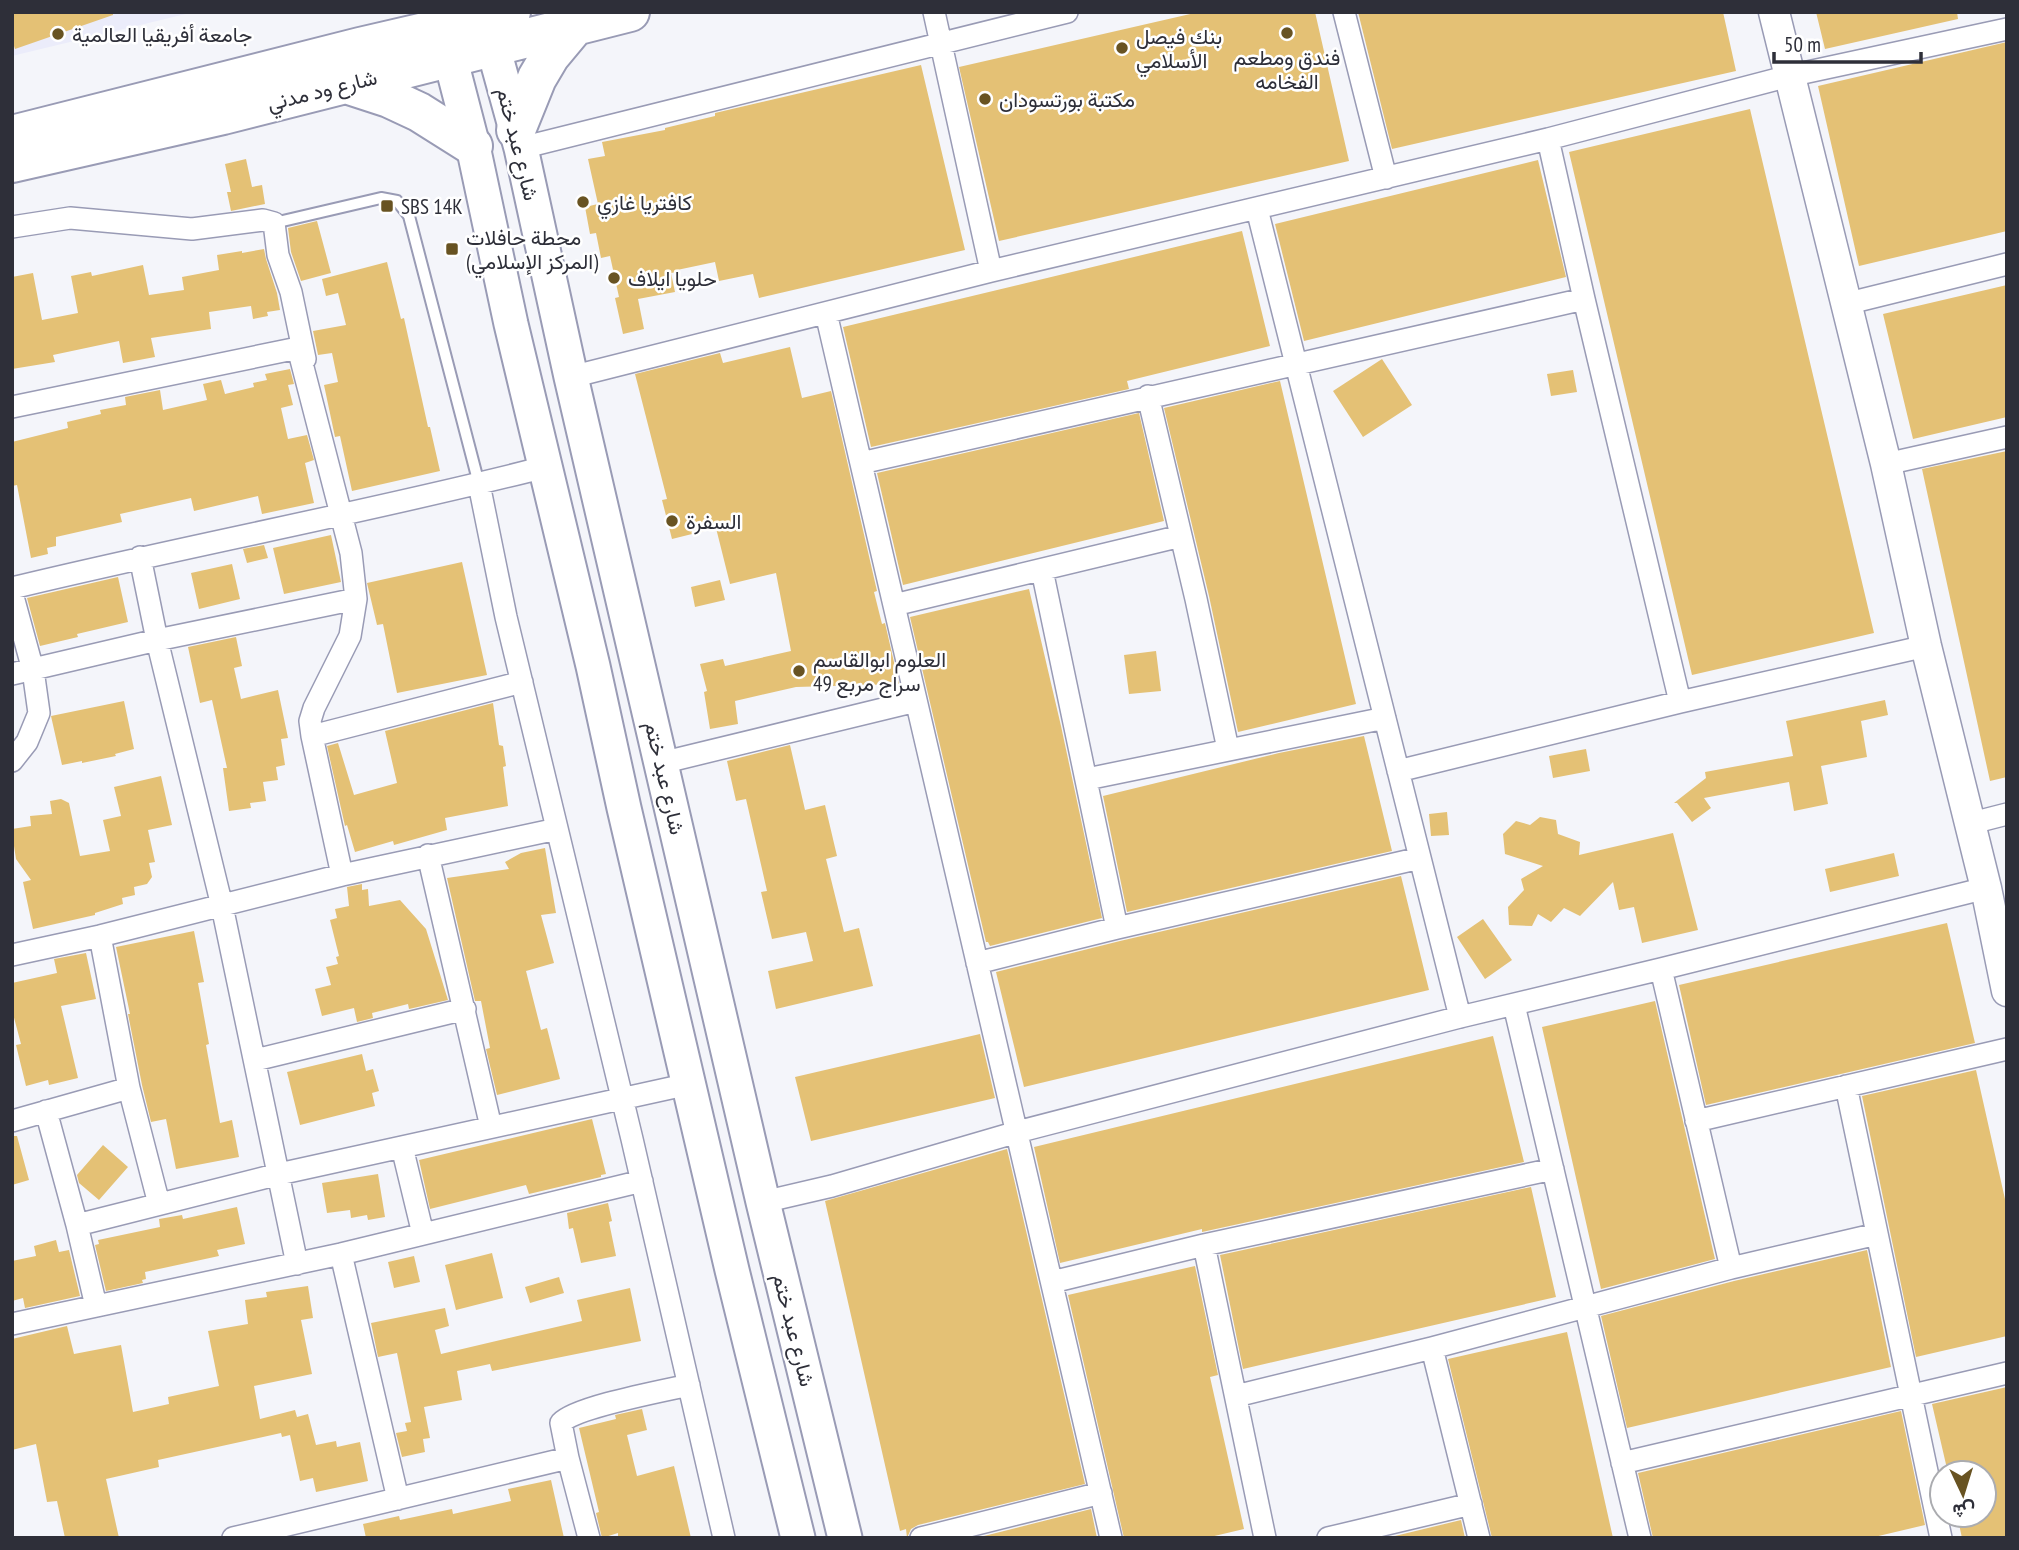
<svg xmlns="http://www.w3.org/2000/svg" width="2019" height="1550" viewBox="0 0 2019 1550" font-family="'PT Sans Narrow',Vazirmatn,sans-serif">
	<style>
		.built { fill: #ebecfa }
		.building { fill: #e4c175 }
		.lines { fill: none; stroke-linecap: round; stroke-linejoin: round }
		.lane-casing { stroke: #999bb5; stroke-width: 14 }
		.street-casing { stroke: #999bb5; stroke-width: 24 }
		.secondary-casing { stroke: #999bb5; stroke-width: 33 }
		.primary-casing { stroke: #999bb5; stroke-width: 37 }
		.highway-casing { stroke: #999bb5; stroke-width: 42 }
		.lane { stroke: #fff; stroke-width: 10 }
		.street { stroke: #fff; stroke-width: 21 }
		.secondary { stroke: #fff; stroke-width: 30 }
		.primary { stroke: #fff; stroke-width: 33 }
		.highway { stroke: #fff; stroke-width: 38 }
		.poi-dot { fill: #685322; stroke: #fff; stroke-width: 2.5 }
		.labels { text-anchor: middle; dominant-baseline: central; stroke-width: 5; stroke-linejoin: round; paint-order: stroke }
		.poi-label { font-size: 21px; fill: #2e2f39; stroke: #fff; text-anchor: start }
		.street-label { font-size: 21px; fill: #2e2f39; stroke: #fff }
	</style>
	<rect width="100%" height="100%" fill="#f4f5fa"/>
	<path class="built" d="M12,12H194L12,56Z"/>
	<path class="building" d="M12,12H113V15L15,49L12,40Z
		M1199,12H1315L1349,161L999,241L959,67Z
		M1358,12H1723L1736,71L1392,149Z
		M1816,12H1957L1958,19L1825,49Z
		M2007,42V231L1859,266L1818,86Z
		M921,65L965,250L759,298L753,274L719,281L715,262L677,270V272L671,273L675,292L638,299L644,329L623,334L615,298L619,297L610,256L601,258L596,233L590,234L585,207L598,204L588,159L605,156L602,142L665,130V128L715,116V113Z
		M1750,109L1874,633L1692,675L1569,152Z
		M246,159L252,187L262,185L265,204L231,211L227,192H231L225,164Z
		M1538,160L1566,277L1304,341L1275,224Z
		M317,221L331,273L301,281L291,252L288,228Z
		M1242,231L1270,346L1127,381L1129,389L871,447L843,327Z
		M264,249L266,259L277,293L280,310L267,312L268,316L253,319L251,306L209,312L211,329L151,338L155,357L123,363L119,341L53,355L55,362L12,369V277L33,273L42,320L78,313L71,276L91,272L92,276L143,265L149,295L184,290L182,277L219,270L217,255L242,251V253Z
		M387,262L401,319L404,318L428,427H430L440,471L352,491L340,436L335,437L324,385L338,382L332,353L318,355L313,331L346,325L338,293L326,296L322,279Z
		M2007,285V417L1913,439L1883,314Z
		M790,347L802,398L831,391L877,591L874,592L882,624L885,623L899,684L796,687L735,701L738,724L710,729L704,692L707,691L700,664L723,659L725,666L791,651L776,573L730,584L716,528L672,539L662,500L667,499L635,374L720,353L723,363Z
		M1382,359L1412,405L1363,437L1333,391Z
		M290,369L294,384L288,385L293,405L281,408L288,439L307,435L314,460L305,463L314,503L262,514L258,496L194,511L191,498L120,514L122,522L56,537V546L47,548L48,554L31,558L17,485L12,486V442L68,428L67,422L101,414L100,410L126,405L125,397L160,390L163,410L207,400L203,384L221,380L225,394L254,387L253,383L267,380L265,374Z
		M1573,370L1577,392L1551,396L1547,374Z
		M1280,381L1356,704L1238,732L1209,596L1164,408Z
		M1139,413L1164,521L903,585L877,473Z
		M2007,451V777L1990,781L1922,469Z
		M331,535L341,582L284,594L273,548Z
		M264,545L268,558L247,563L243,549Z
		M462,562L487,675L397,693L383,624L377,625L367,583Z
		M232,564L240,599L199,609L191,573Z
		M118,577L128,622L77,634L78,637L40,646L27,598Z
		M720,580L725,600L695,607L691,587Z
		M1029,589L1061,726L1102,918L990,946L988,942H986L910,617Z
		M236,637L242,666L234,668L241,699L278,690L288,738L281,739L285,765L276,767L278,780L263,782L266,801L250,803L251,808L229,811L223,768H227L212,700L200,703L188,647Z
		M1156,651L1161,691L1129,694L1124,655Z
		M1885,700L1888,715L1861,721L1867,757L1821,766L1828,804L1794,811L1789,782L1704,798L1711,808L1692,822L1677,803H1674L1706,778L1705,772L1793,756L1786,721Z
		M124,701L134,749L115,754L116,756L82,763V761L62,765L51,716Z
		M493,703L499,745L503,746L506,766L503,767L508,806L445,818L447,830L394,845L393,841L355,852L347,825L345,826L327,746L338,743L354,795L397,783L385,731Z
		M1364,736L1392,851L1127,912L1103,796L1279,753Z
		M790,745L805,810L825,805L837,856L826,859L844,932L859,928L873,986L776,1009L768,971L813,961L806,932L772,939L761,892L767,891L746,799L736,801L727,761Z
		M1586,749L1590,771L1553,778L1549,756Z
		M161,776L172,825L148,830L155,862L149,863L152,877L147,884L134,887L135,895L122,898L123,904L95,913V915L33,929L23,882L31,880L16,859L14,846L12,844V829L31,826L30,816L52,814L50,801L61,799L69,803L80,856L110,851L103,820L121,816L114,787Z
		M1447,812L1449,835L1431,836L1429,814Z
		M1540,817L1556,820L1558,834L1580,842L1579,855L1673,833L1698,930L1642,943L1634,907L1619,910L1613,882L1580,916L1564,908L1551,922L1538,914L1532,926L1509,925L1508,907L1524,890L1521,879L1543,866L1505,854L1503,834L1516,821L1530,825Z
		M545,848L556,913L541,915L554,963L526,971L541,1030L547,1028L560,1079L497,1095L486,1049L490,1048L481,1001H475L447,878L509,869L505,862L521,853Z
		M1894,853L1899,876L1830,892L1825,869Z
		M1401,876L1429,990L1024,1087L996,972L1120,941Z
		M362,884V890L368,889L369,906L400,900L426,929L448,1000L409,1009L408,1004L372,1013L373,1018L357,1022L354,1008L322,1016L315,989L331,985L326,967L338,964L336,957L339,956L330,920L337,918L335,909L349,906L347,887Z
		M1483,919L1512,960L1485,979L1457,937Z
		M1947,923L1975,1043L1706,1105L1679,985Z
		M194,931L204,982L198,983L209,1044L206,1045L220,1123L232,1120L239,1157L176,1169L166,1119L151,1122L142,1085L128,1014H130L116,947Z
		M86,953L96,999L61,1006L78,1078L49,1085L48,1080L26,1086L16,1045L21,1044L12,1010V983L57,973L54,959Z
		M1655,1001L1715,1259L1601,1289L1542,1027Z
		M980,1034L995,1098L811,1141L795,1077Z
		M1493,1036L1524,1162L1202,1232V1229L1060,1263L1034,1147Z
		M362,1054L366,1071L373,1069L379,1091L372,1093L375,1106L300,1125L287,1072Z
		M1976,1070L2007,1208V1336L1916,1357L1862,1096Z
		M592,1119L606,1174L601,1175V1177L529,1194L526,1185L430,1209L419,1160Z
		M12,1136H17L29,1180L12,1185Z
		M103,1145L128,1167L99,1200L79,1183L77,1175Z
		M1007,1149L1085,1484L918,1525L911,1529L907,1538L906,1529L900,1531L825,1201Z
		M378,1174L385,1217L368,1220L367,1215L351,1218L350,1210L327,1213L322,1183Z
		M1531,1187L1556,1297L1243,1369L1220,1255Z
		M608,1203L612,1221L609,1222L616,1256L581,1263L573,1228L569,1229L567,1213Z
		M237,1207L245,1244L217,1250L219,1256L145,1272L146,1279L142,1280L143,1283L106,1291L95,1245L99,1244L98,1240L160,1227L159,1219L182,1215L183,1219Z
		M56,1240L59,1252L69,1250L80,1296L25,1308L23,1298L12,1301V1261L36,1256L34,1246Z
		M1867,1250L1891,1367L1627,1428L1601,1316L1734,1281Z
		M492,1253L503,1298L456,1310L445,1265Z
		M414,1256L420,1282L394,1288L388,1262Z
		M1195,1266L1218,1375L1210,1377L1244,1529L1206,1538H1124L1068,1295Z
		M559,1277L564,1293L530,1303L525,1287Z
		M308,1286L313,1318L301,1320L312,1374L254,1386L260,1419L295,1410L297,1417L308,1414L316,1445L336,1441L337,1447L360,1442L368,1481L316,1492L313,1478L300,1481L290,1435L282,1437L281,1433L158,1460L159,1467L106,1479L119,1538H65L57,1501L47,1502L36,1444L12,1450V1339L67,1326L74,1354L121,1345L133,1412L169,1404L168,1397L219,1386L208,1331L248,1324L245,1300L267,1297L266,1292Z
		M630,1288L641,1341L492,1371L490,1364L457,1371L462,1400L424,1407L430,1438L423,1439L425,1452L402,1457L396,1433L407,1431L405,1423L411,1422L397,1353L378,1357L371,1323L445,1308L449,1326L435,1330L441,1354L582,1321L577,1300Z
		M1567,1332L1613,1538H1492L1448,1359Z
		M2007,1387V1538H1962L1957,1515H1984V1473H1948L1932,1404Z
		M642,1409L647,1430L627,1435L637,1476L674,1466L691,1538H618V1533L602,1538L596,1513L599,1512L579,1428L616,1419L615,1415Z
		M1901,1411L1925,1525L1870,1538H1653L1638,1473Z
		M551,1480L564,1538H366L363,1524L399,1516L400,1520L452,1509L453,1514L511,1501L508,1489Z
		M1091,1509L1097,1538H976Z
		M1461,1520L1465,1538H1395V1536Z"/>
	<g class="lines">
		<defs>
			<path id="lane" d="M274,223L381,198L397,201L409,216L479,484"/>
			<path id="street" d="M934,12L991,271
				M1344,12L1386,178
				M1548,139L1584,299L1680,702
				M521,148L1067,12
				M1257,209L1460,1017
				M12,227L70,218L192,229L263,220L274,223L278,255L291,292L305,359
				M1845,304L2007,264
				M826,313L1111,1538
				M571,377L991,271L1548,139L1789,76L2007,29
				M1148,396L1196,599L1228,749
				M12,407L298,348L351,553L356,599L350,636L314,708L310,721L312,736L342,875
				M861,463L1584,299
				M1886,464L2007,437
				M479,484L506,617L632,1139L724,1538
				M140,557L157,640L222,906L297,1264
				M1042,570L1117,928
				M12,588C189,545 369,512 545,467
				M12,593L33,670L39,713L27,742L12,761
				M894,605L1181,536
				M12,674L157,640L356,599
				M312,736L522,682
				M661,763L916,701
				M1398,771L1680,702L1926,646
				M1087,779L1385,718
				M1968,824L2007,814
				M428,855L491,1127
				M100,936L129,1088L159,1204
				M12,955L100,936L342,875L557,829
				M977,963L1117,928L1420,858
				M1661,969L1731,1268
				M1514,1005L1640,1538
				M255,1060L465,1009
				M1846,1086L1941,1538
				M46,1111L77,1225L96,1306
				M12,1121L129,1088
				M1696,1121L2007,1049
				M402,1147L423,1234
				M763,1202L832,1186L1017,1132L1460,1017L1661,969L1986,888
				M77,1225L279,1174L689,1084
				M1204,1245L1265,1538
				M341,1254L398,1499
				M1052,1282L1204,1245L1553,1169
				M12,1324L341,1254L642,1181
				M1432,1348L1479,1538
				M1236,1396L1432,1348L1731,1268L1877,1234
				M568,1458L561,1423C575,1407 663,1391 689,1385
				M1622,1463L2007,1373
				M233,1538L568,1458L589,1538
				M921,1538L1101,1493
				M1328,1538L1471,1504"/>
			<path id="secondary" d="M1774,12L1886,464L1926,646L1986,888L2007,991"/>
			<path id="primary" d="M486,21L521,148L571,377L763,1202L845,1538
				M444,34L473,146L511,324L593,666L624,808L732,1270L798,1538"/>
			<path id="highway" d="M346,84L389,98L419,112L473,146
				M516,130L537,78L550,56L575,26
				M12,135L360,47L511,12
				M12,163L223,115L630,12"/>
		</defs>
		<use href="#lane" class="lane-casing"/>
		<use href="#street" class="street-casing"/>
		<use href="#secondary" class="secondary-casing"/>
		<use href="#primary" class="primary-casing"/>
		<use href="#highway" class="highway-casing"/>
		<use href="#lane" class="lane"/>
		<use href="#street" class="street"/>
		<use href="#secondary" class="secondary"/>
		<use href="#primary" class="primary"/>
		<use href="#highway" class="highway"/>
	</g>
	<g class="poi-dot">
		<circle cx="1287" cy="33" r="7"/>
		<circle cx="58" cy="34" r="7"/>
		<circle cx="1122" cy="48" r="7"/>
		<circle cx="985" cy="99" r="7"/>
		<circle cx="583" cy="202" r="7"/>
		<rect x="380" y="199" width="14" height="14" rx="3.5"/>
		<rect x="445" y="242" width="14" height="14" rx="3.5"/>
		<circle cx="614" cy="278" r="7"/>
		<circle cx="672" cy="521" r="7"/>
		<circle cx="799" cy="671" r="7"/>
	</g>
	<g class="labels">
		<g class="poi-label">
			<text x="72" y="34">جامعة أفريقيا العالمية</text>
			<text x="1136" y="36">بنك فيصل<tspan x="1136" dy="24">الأسلامي</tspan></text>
			<text x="1287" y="57" text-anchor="middle">فندق ومطعم<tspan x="1287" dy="24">الفخامه</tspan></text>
			<text x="999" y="99">مكتبة بورتسودان</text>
			<text x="597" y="202">كافتريا غازي</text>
			<text x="401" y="206">SBS 14K</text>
			<text x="466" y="237">محطة حافلات<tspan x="466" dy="24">(المركز الإسلامي)</tspan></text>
			<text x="628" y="278">حلويا ايلاف</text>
			<text x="686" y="521">السفرة</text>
			<text x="813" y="659">العلوم ابوالقاسم<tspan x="813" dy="24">سراج مربع 49</tspan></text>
		</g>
		<g class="street-label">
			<text transform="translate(322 90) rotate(-14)">شارع ود مدني</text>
			<text transform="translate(518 144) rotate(76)">شارع عبد ختم</text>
			<text transform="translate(665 778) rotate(77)">شارع عبد ختم</text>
			<text transform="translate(794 1330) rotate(76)">شارع عبد ختم</text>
		</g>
	</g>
	<rect width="2019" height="1550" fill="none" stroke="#2e2f39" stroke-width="28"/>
	<g transform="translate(1963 1494) rotate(176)"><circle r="33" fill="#ffffff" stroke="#abacb0" stroke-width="2"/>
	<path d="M0-5L12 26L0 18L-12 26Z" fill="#685322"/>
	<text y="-10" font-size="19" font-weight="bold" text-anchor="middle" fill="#2e2f39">ش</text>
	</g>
	<path d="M1774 52v10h147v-10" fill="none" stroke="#2e2f39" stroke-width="3.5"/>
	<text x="1784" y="52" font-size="21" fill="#2e2f39" stroke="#ffffff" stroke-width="5" paint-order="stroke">50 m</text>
</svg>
